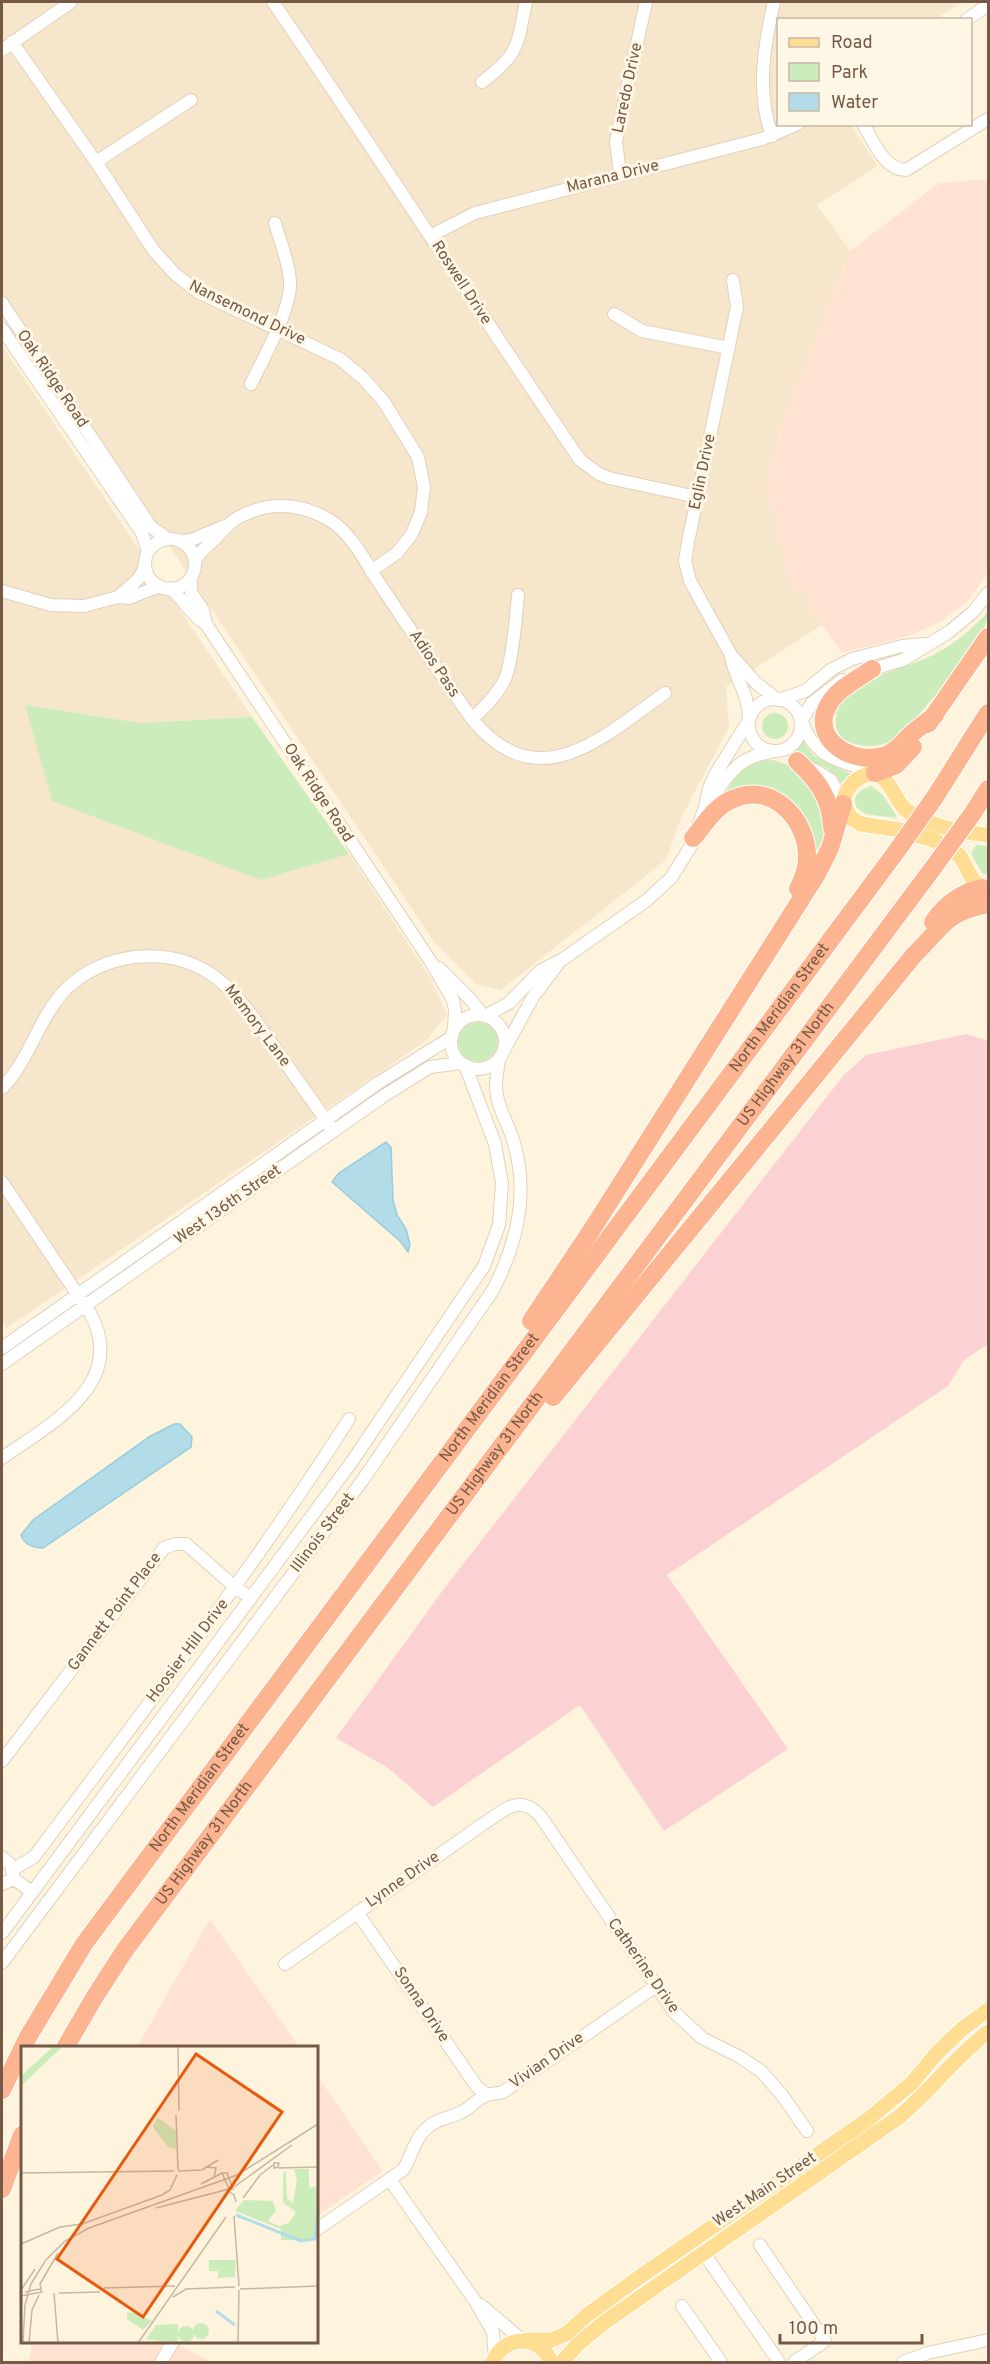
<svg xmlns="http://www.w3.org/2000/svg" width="990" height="2364" viewBox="0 0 990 2364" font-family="Overpass,sans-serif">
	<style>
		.residential { fill: #f6e6cc }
		.commercial { fill: #ffe2d1 }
		.medical { fill: #fcd1d3 }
		.green { fill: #ccecbc }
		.water { fill: #b2dde8; stroke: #97ccdb; stroke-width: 1.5 }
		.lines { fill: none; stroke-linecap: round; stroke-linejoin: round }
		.minor-casing { stroke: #e2d0ba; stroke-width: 14 }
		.major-casing { stroke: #fff; stroke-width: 17 }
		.highway-casing { stroke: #fff; stroke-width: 20 }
		.minor { stroke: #fff; stroke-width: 12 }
		.major { stroke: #ffde94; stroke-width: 15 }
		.highway { stroke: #fdb490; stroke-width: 18 }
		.highway-bridge-casing { stroke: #fff; stroke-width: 20; stroke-linecap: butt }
		.highway-bridge { stroke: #fdb490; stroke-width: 18 }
		.labels { text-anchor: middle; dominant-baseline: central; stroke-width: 6; stroke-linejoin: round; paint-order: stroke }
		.street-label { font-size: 16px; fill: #755945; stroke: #fff7e6 }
		.inset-river { fill: none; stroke: #b2dde8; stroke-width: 3 }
		.inset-road { fill: none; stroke: #c7b6a1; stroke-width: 1.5 }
		.view { fill: #e8590c; fill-opacity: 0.15; stroke: #e8590c; stroke-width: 3 }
		.inset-edge { fill: none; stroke: #755945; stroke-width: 3 }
	</style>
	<rect width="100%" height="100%" fill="#fef4de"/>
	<path class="residential" d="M2,2H963L935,19L778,20V124L851,125L878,166L817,205L850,251L780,429L767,488L792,591L807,590L810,608L822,625L726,687L729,727L681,818L666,860L501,990L476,984L434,942L2,296Z
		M2,346L252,717L141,723L26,705L260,880L349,854L431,979L447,1015L427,1040L7,1328L2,1320Z"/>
	<path class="commercial" d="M988,179V573L967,602L943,620L912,635L842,653L810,608L807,590L792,591L767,488L780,429L850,251L939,183Z
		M210,1919L299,2047H137Z
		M316,2074L383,2171L317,2216H316Z
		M32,2342H174L211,2362H29Z"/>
	<path class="medical" d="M967,1034L988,1041V1344L964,1360L948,1386L667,1575L788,1749L664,1831L580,1705L433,1807L388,1768L336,1738L443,1590L843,1076L866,1055Z"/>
	<path class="green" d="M988,612C988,639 941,689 923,710C911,723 902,737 889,748L887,743C866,751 828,744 837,714L833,712C855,676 898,672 933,655C955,644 972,629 988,612Z
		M25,705L141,723L252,717L349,854L261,880L52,801Z
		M762 726a13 13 0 1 1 26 0a13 13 0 1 1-26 0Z
		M803,741L814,756L851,774L841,783L828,769L793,753L792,750Z
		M773,760L799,769L812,784L828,824L816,865L795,808L725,794C736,773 749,760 773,760Z
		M871,786L882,794L896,815L895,818L865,814L857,808C851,795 860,790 871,786Z
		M976,845L988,846V875L983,874L971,854Z
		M458 1042a20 20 0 1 1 40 0a20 20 0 1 1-40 0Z"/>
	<path class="water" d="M386,1142L391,1147L393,1200L397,1215L406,1229L410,1245L408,1252L401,1242L332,1182L339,1173Z
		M174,1424H180L192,1437L191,1447L43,1548C33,1548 24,1544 21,1535L33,1520L149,1437Z"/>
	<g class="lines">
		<defs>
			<path id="minor" d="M273,2C377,153 476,308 580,460L599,474L609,478L697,497
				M966,20L988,5
				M12,42L96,162L154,251L175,274L198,292L340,359L363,378L384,402L418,457L424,487L421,512L412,534L397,553L371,571
				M2,50L71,2
				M482,82C520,53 517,46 526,2
				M863,124C873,140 884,170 906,170L988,119
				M772,136C756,92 764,46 774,2
				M96,162L191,100
				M620,175L616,141L646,2
				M430,236L475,213L762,139L798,124
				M733,280L737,307L688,542L685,561L690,581L731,655L756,683L778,700
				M2,303L151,527L168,539
				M614,314L642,331L729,348
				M2,329L142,533L148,552
				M251,384C263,359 292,308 290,281C289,262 280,241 275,223
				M145 564a25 25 0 1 1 50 0a25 25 0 1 1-50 0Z
				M180,541L191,540L225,526
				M195,561C200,550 208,546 216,538C226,527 233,518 248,513C275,501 306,505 331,521C353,535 367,565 381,586C411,631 441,675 472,719C538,800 603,737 665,693
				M191,577V592L203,610L206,624L431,962L453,1000L455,1010L454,1029
				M169,588C184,598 190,615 206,624
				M2,591L51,605L84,606L118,597L129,598L160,586
				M118,597C129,586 141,581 145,565
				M731,656C735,680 749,693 749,719
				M866,671L903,660L949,632L973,612L988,593
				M749 725a26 26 0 1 1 52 0a26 26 0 1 1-52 0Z
				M779,700L805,691L832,669L852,659L902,646L925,644
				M472,719C485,707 497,695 505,679C513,660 516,616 518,595
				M801,721L812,703L842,680
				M802,722C816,760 838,759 872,772
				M807,766L831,780L843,803
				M708,803C729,776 734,758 771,752
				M439,968L472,1001L482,1015
				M451 1042a27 27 0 1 1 54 0a27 27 0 1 1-54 0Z
				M485,1016L509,1003L540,971L563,959L647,900L671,878L691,846L705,807L709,788L716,773L749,720
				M504,1050L533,997L558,964
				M2,1088C30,1060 38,1018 66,989C85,971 110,960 135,957C208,949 239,996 275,1048C293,1074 312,1100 330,1126
				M2,1182L90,1313C129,1384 50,1424 2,1458
				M2,1348L378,1083L452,1037
				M2,1364L385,1095L430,1067L461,1063
				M2,1761L164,1548L175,1544H186L235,1587L251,1598
				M2,1857L11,1865L14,1879L32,1892
				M12,1870L34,1857C141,1713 252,1571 349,1419
				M2,1884L14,1879
				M357,1912L477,2087L487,2095
				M2,1933L351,1463L484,1266L499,1225L502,1183L495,1144L465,1065
				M2,1963L362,1481L493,1290C517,1243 529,1195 514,1143C510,1127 499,1111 497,1095C494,1083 498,1071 499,1058
				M285,1964L483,1824C504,1811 520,1792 541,1817L674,2012L702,2038L740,2057L761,2071L782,2095L807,2131
				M390,2180L475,2301L493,2332L495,2358
				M316,2230L403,2170C411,2158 413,2144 422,2133C433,2119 447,2119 462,2112C470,2108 477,2099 485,2096C490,2093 497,2094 503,2092L656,1986
				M694,2239L779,2362
				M760,2245L825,2341L794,2362
				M481,2305L522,2340
				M682,2306L721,2362
				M161,2362L173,2342
				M903,2362L928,2353L988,2340"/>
			<path id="major" d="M988,835C966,833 920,825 904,808C893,796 891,780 875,773C857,775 845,787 843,804L851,818L861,824L900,830L936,841L948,848L960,856L973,880L983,888L988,887
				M526,2340H551L566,2334L587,2315L641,2276L866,2121L912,2083L936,2054L962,2029L988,2010
				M493,2362C504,2334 540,2334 551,2362
				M562,2362L578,2344L602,2324L899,2117C931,2090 955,2057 988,2032"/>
			<g id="highway">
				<path d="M872,669C858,679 838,688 829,704C808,739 854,767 886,755C897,751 902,743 910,735C918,728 927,722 935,715"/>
				<path d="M928,724L988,637"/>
				<path d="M797,761C818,781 831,798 832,828"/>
				<path d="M875,773L896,765L913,747"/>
				<path d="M935,797L988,713"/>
				<path d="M973,813L988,789"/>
				<path d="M693,838C705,824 715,806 733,799C772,781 808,820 807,858C807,869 803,879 798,889"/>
				<path d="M933,922C946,903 961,892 983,888"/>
				<path d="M531,1321L591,1231L817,874L830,848L843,804"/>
				<path d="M553,1397L914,955C944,926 944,913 988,904"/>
				<path id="s1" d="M65,2048L94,1998L125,1950L933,868"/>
				<path id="s2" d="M2,2090L28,2037L84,1944L896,852"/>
				<path d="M2,2189L22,2135"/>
			</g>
		</defs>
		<use href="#minor" class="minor-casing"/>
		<use href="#major" class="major-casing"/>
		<use href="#highway" class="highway-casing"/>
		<use href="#minor" class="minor"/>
		<use href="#major" class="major"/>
		<use href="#highway" class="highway"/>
		<defs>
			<path id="highway-bridge" d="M896,852L935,797
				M933,868L973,813"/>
		</defs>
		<use href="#highway-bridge" class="highway-bridge-casing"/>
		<use href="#highway-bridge" class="highway-bridge"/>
	</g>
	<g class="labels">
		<g class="street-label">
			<text transform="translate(628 88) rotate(-78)">Laredo Drive</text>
			<text transform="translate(613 177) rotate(-14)">Marana Drive</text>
			<text transform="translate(461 283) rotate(57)">Roswell Drive</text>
			<text transform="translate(247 313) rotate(26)">Nansemond Drive</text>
			<text transform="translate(52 379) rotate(56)">Oak Ridge Road</text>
			<text transform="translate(703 472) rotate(-78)">Eglin Drive</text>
			<text transform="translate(434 664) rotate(56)">Adios Pass</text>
			<text transform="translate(318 793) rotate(57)">Oak Ridge Road</text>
			<text stroke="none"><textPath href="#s2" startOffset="1334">North Meridian Street</textPath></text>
			<text transform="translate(257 1026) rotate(53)">Memory Lane</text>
			<text stroke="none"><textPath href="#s1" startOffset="1220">US Highway 31 North</textPath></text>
			<text transform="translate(228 1205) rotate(-35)">West 136th Street</text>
			<text stroke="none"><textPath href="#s2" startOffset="848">North Meridian Street</textPath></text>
			<text stroke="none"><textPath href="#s1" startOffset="734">US Highway 31 North</textPath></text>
			<text transform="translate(323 1533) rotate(-53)">Illinois Street</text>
			<text transform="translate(115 1612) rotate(-53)">Gannett Point Place</text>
			<text transform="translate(188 1651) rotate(-53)">Hoosier Hill Drive</text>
			<text stroke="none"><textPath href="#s2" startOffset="362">North Meridian Street</textPath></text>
			<text stroke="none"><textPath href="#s1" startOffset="248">US Highway 31 North</textPath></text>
			<text transform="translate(403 1880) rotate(-35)">Lynne Drive</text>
			<text transform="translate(643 1966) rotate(55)">Catherine Drive</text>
			<text transform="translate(421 2005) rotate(56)">Sonna Drive</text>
			<text transform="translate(547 2061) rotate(-35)">Vivian Drive</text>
			<text transform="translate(765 2190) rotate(-34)">West Main Street</text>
		</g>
	</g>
	<g transform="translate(21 2046)">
		<rect width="297" height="297" fill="#fef4de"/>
		<path d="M33,0H42L0,40V30ZM136,71L155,85V103L146,100L132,81ZM273,123H288V142L297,140L295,194H260V183L214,165L223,154L252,155L255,165L247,175L258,180L268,177L275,166L262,157V128L265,124L266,152L272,157L276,134ZM188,214H215L214,231L197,232V225H188ZM106,266L118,268L131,275L122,284L106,273ZM172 285a8 8 0 1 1 16 0a8 8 0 1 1-16 0ZM157,278V297L125,293L135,279ZM157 288a8 8 0 1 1 16 0a8 8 0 1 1-16 0Z" fill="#ccecbc"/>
		<path class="inset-river" d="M215,169L280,195L294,193L297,166M195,265L214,279"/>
		<path class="inset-road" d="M157,0L158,65M155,69L157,124M253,117H258L257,121L253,122ZM186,121L195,122L193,132M257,122L297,121M157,125L181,124L197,114M0,127L153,125M201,127H206L212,143H208ZM180,138L201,127M213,141L271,99M204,143L213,149L215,156M222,152L239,129L252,119M135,162L208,143M213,170L218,240M0,198L39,181L61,178L141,149L149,144L156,129M83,242L154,240M219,243L297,240M0,244L14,223M20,244L19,238L37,207M33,247L37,297M38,247L79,246M0,250L21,246L18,243L4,246M152,251L165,243L214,241M2,297L4,259L10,238L24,215L44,195L68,182L216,129L297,78M8,297L11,264L18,249M117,297L205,171M217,297L218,244"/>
		<path class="view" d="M175,8L261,66L122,271L36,213Z"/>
		<rect width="297" height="297" class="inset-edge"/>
	</g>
	<rect width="990" height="2364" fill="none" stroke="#755945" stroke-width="6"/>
	<rect x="777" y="18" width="195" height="108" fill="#fff7e6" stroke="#c8b8a6" stroke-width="1.5"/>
	<rect x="789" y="38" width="30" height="9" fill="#ffde94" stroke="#c8b8a6" stroke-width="1.5"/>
	<text x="831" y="48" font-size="18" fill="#755945">Road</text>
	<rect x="789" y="63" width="30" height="18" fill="#ccecbc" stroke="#c8b8a6" stroke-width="1.5"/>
	<text x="831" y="78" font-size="18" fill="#755945">Park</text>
	<rect x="789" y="93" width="30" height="18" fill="#b2dde8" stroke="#c8b8a6" stroke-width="1.5"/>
	<text x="831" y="108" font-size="18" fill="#755945">Water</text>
	<path d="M780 2334v9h142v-9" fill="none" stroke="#755945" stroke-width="3"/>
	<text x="789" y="2334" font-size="18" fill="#755945" stroke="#fff7e6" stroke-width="4.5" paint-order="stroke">100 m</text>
</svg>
